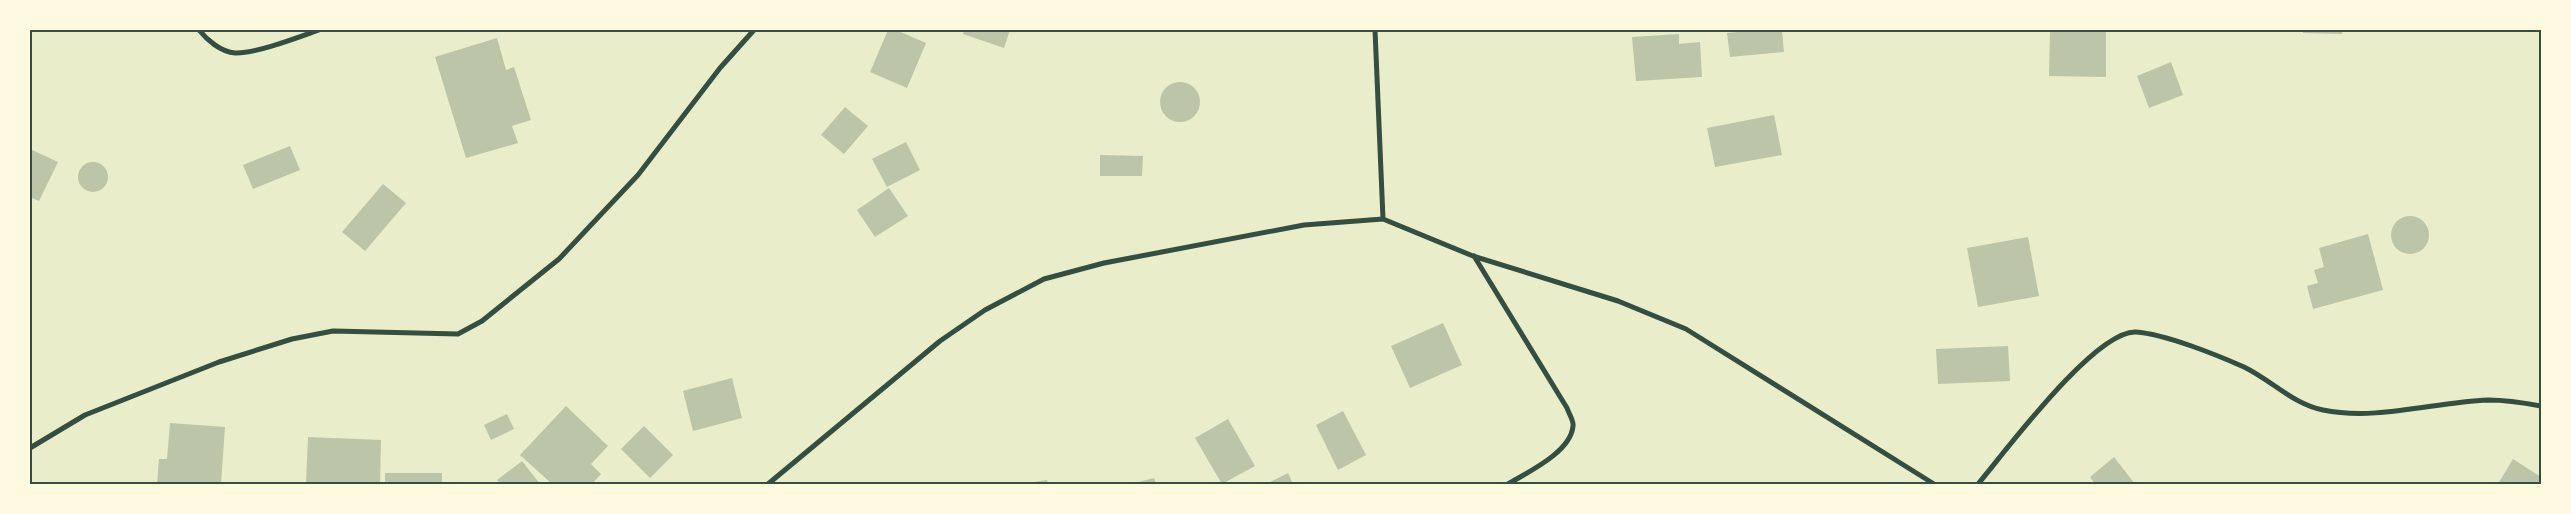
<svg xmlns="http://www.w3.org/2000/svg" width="2571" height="514" viewBox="0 0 2571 514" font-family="'Archivo Narrow',sans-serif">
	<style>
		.building { fill: #bcc5a7 }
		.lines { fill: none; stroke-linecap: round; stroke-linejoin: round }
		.minor { stroke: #344e41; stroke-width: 5 }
		.neatline { fill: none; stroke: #344e41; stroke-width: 2 }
	</style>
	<rect width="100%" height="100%" fill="#e9edc9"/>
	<path class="building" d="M888,30H896L926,43L907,88L870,72Z
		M964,30H1010L1004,48L963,34Z
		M1758,30H1782L1784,52L1730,57L1727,33Z
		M2050,30H2106V77L2049,76Z
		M2303,30H2343L2342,34L2303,33Z
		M1679,34V44L1700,42L1702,77L1636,81L1632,37Z
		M497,38L506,70L514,67L531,120L512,126L518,143L466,158L435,57Z
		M2171,62L2183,95L2149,108L2137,76Z
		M1160 102a20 20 0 1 1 40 0a20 20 0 1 1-40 0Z
		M845,107L868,126L844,154L821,135Z
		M1774,115L1782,155L1715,167L1707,128Z
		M906,142L920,170L887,187L872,159Z
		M290,146L300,170L253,189L243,165Z
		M30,149L58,162L39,201L30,197Z
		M1100,155L1143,156L1142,176H1100Z
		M78 177a15 15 0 1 1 30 0a15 15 0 1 1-30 0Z
		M383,184L406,203L365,251L342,232Z
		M889,188L908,216L875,237L857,210Z
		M2391 235a19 19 0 1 1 38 0a19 19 0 1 1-38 0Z
		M2368,234L2383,290L2313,309L2307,286L2318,283L2314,270L2324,267L2319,248Z
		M2028,237L2039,296L1978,307L1967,248Z
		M1443,323L1462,365L1410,388L1391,346Z
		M2008,346L2010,381L1938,384L1936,349Z
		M732,378L742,418L693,431L683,391Z
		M566,406L608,446L591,464L601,474L592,484H552L520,455Z
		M1343,411L1366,455L1338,470L1316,425Z
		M507,414L514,429L491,440L484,425Z
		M1228,419L1255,466L1222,484L1195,438Z
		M170,423L225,427L221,484H157L159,459H167Z
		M644,426L673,455L650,478L621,449Z
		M308,437L381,440L380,484L306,483Z
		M2114,457L2135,484H2095L2090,477Z
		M2513,459L2541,477V484H2498Z
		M522,461L540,484H500L497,480Z
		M385,473H442V484H385Z
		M1288,473L1293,484H1266Z
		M1154,478L1156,484H1134V483Z
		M1047,480L1048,484H1028V483Z"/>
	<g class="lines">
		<path class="minor" d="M199,30C207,40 221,52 235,53C255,54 299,37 319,30
			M1375,30L1383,219
			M1474,256L1567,408C1569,414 1574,421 1573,426C1571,452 1528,472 1508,484
			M30,448L85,415L219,362L292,339L333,331L458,334L482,321L559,259L638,175L720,68L754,30
			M768,484L940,341L985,310L1044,279L1104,263L1304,225L1383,219L1473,256L1618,301L1686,329L1934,484
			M1978,484C2005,452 2095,330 2136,332C2165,334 2217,355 2244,367C2271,380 2293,404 2323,410C2377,421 2434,402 2488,400C2505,400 2525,403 2541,406"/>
	</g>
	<rect width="2571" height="514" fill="none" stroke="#fefae0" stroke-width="62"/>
	<rect x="31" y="31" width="2509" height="452" class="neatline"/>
</svg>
